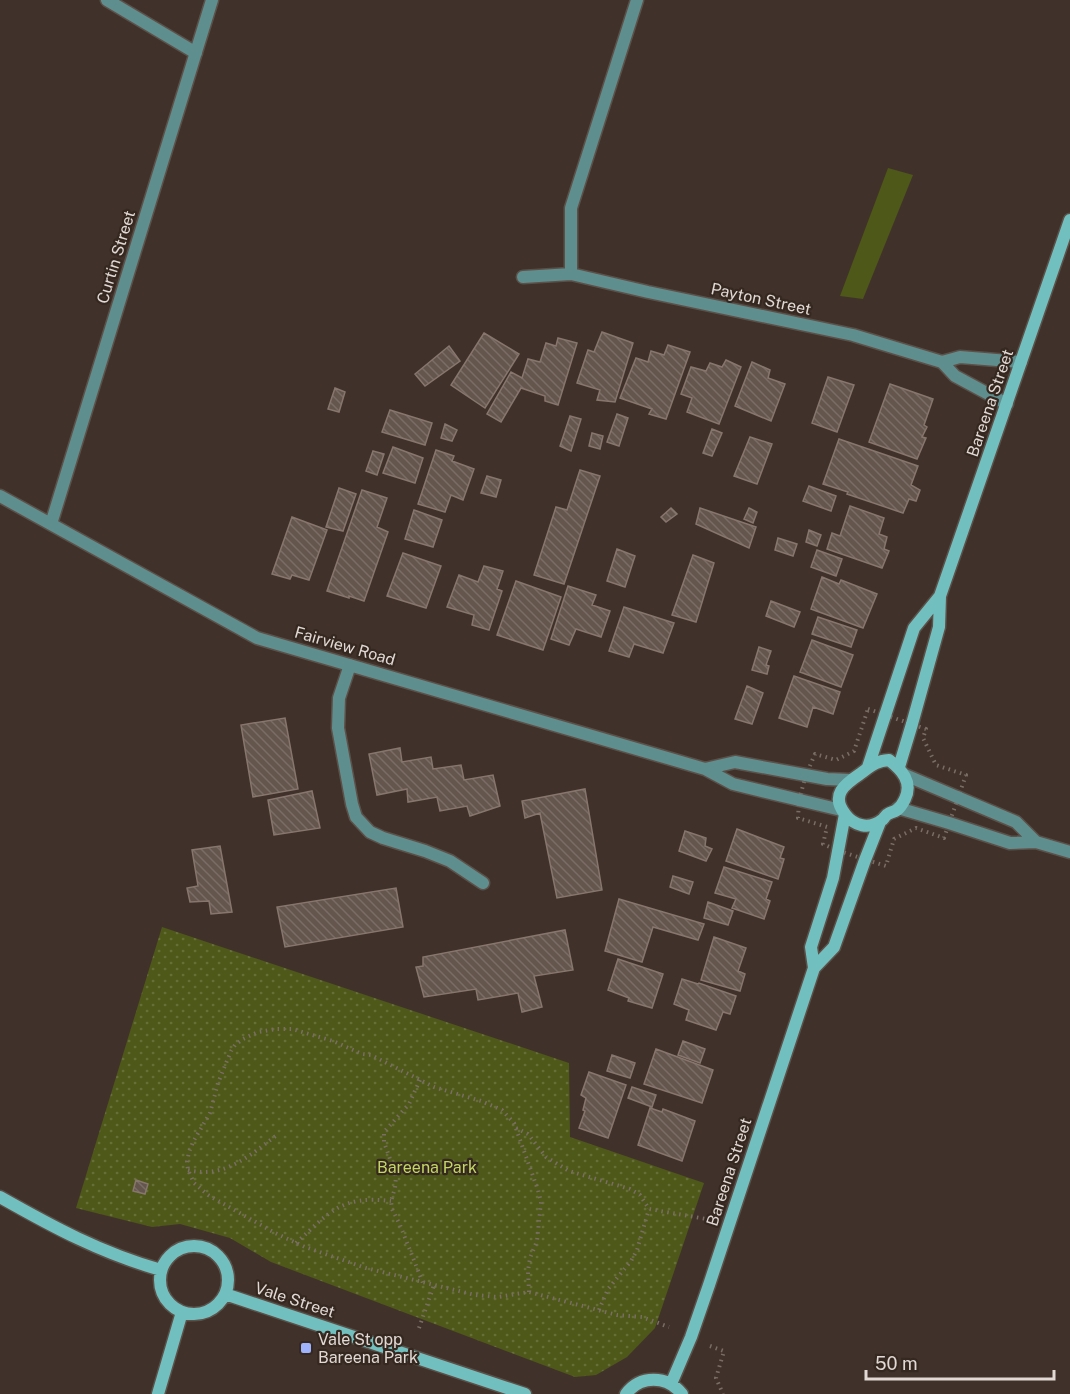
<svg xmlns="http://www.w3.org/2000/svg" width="1070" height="1394" viewBox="0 0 1070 1394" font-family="'Public Sans',sans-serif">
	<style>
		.grass { fill: #4e5818 }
		.park { fill: url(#park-dots) }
		.building { fill: url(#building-back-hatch); stroke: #87766e; stroke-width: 1.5 }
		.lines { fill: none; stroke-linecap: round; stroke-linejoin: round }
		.street-casing { stroke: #5d5049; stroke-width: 15 }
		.secondary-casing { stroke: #5d5049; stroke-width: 15 }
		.path { stroke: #796d66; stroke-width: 4; stroke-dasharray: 1.5 4.5; stroke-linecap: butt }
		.street { stroke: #5e8e8d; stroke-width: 12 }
		.secondary { stroke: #71c0bf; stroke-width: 12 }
		.poi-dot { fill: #9fb3fd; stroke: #352821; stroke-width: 2 }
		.labels { text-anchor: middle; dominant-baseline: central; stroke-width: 4.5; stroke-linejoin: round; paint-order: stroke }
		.street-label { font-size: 16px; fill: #e2d9d4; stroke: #352821 }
		.park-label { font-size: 16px; fill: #c3d761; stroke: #352821 }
		.poi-label { font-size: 16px; fill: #e2d9d4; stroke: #352821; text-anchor: start }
	</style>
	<defs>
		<pattern id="park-dots" width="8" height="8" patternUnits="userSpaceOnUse" patternTransform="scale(1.5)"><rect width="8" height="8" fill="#4e5818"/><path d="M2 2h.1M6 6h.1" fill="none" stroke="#676f39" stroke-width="1.8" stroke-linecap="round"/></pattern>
		<pattern id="building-back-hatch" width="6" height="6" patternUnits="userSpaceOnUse" patternTransform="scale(1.5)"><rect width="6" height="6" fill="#64554d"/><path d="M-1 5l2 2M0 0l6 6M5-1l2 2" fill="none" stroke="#7a6d66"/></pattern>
	</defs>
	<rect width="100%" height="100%" fill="#40322a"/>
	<path class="grass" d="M888,168L913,175L863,299L840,296Z"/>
	<path class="park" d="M162,927L569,1063L570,1137L704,1183L655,1328L627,1357L596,1375L575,1377L271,1262L230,1238L180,1224L152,1227L76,1208Z"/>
	<path class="building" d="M602,332L633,343L615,402L597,400L600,390L577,383L588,350L594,352Z
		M484,333L519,354L485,408L451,385Z
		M558,338L577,343L558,405L545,401V396L521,388L501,422L487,414L511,372L522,378L528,359L540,362L546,343L556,346Z
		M668,345L690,352L666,419L649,414L652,409L620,398L636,358L648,362L651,351L664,355Z
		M449,346L460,361L425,386L415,374Z
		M726,360L741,367L719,424L687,412L692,398L681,394L691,367L706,371L710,363L722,367Z
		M752,362L770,370L768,378L785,384L771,421L735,406Z
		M828,377L854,385L837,432L812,423Z
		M890,384L933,399L924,425L927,427L922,437L926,438L917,459L869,442Z
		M335,388L345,392L339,412L328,409Z
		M390,410L432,423L425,445L382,432Z
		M617,414L628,418L619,446L607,442Z
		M570,416L581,419L571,451L560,446Z
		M445,424L457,430L452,441L441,438Z
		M712,429L722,433L712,456L703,453Z
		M592,433L603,436L600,449L589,446Z
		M750,437L772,444L757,484L734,476Z
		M839,439L918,466L911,485L920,490L916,501L909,499L903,513L847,494L848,492L823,484Z
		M393,447L423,458L415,483L383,473Z
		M436,450L454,456L452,461L474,469L463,500L451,495L445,512L418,504Z
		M373,451L384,454L377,475L366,471Z
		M580,470L600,476L564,584L534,575L556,507L567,510Z
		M487,476L501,480L496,497L481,493Z
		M809,486L836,496L831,511L803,501Z
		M339,488L356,494L343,531L326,527Z
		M362,490L387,498L377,527L388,532L364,601L349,596V598L327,591Z
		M850,506L884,518L879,534L887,537L884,549L889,551L882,568L827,549L832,533L840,536Z
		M671,508L677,514L666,522L661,517Z
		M700,508L756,527L749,548L696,524Z
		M749,508L757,512L753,523L744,519Z
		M414,510L442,520L433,547L405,539Z
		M292,517L327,530L309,580L292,575L290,579L272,574Z
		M809,530L821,535L817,546L806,542Z
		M778,538L797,544L793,556L775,550Z
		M617,549L635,556L625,587L607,581Z
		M817,550L842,559L836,576L811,567Z
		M403,553L441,566L426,608L387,596Z
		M693,555L714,563L696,622L672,615Z
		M484,566L503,571L497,589L502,591L489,630L472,625L474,615L447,607L459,575L478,582Z
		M822,577L839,584L841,580L877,594L863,628L811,609Z
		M516,581L561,597L543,650L497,635Z
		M568,586L596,595L592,605L610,611L601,637L576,629L569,645L551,639Z
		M771,601L800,612L794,627L766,616Z
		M624,607L674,623L663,653L634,644L629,657L609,651Z
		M818,617L857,630L851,647L812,634Z
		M812,640L853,655L841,687L800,672Z
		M759,647L771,651L766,665L769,666L767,674L752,670Z
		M794,676L840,692L833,714L813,707L807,727L779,718Z
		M747,686L763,693L752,724L735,719Z
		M285,718L298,789L253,797L241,725Z
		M400,748L402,762L431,757L433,769L461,765L464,780L493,775L500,806L470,816L467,806L440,811L437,797L408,802L407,789L377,795L369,754Z
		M585,789L602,890L557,898L540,813L525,818L522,801Z
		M312,791L320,828L274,835L268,800Z
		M737,829L784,847L780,858L784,859L778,879L726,861Z
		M685,831L706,838L705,846L712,849L706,861L679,851Z
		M220,846L232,912L211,914L209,901L190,902L187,888L198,886L192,850Z
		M724,867L772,882L766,899L770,901L764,919L732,908L736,899L715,893Z
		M673,876L693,882L689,894L670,887Z
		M396,888L403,927L285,947L277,907Z
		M619,899L704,924L698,940L653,927L642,962L605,951Z
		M708,902L733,911L728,925L704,918Z
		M565,930L573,970L534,976L542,1007L522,1012L518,993L478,1000L476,989L424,997L416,967L423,966V957Z
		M714,937L746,948L738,971L745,974L740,991L701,980Z
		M618,959L663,974L652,1008L628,1001L629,998L608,990Z
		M682,979L698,984L699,983L736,996L730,1014L723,1012L716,1030L686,1020L689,1010L674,1004Z
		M683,1041L705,1049L700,1063L678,1055Z
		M656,1049L713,1070L702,1103L644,1084Z
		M612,1055L635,1063L630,1078L607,1071Z
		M589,1072L626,1085L608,1138L579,1128L585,1111L583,1110L586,1098L581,1095Z
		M632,1087L656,1095L652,1107L628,1098Z
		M650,1108L662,1112L663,1109L695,1121L682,1161L638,1145Z
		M136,1180L148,1184L145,1194L133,1191Z"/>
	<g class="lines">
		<defs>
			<path id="street" d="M107,0L196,53
				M571,274V208L637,0
				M523,277L571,274L648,292L853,335L942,362L960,357L1021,362
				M942,362L955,376L1007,404
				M0,496L257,638L705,769L733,784L841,810
				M51,524L212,0
				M350,665L339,698L338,728L352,804L356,817L370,832L383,838L425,851L450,861L483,883
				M705,769L735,762L827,779L850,780
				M905,775L1016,822L1036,842
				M898,808L949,823L1010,843L1036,842L1070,852"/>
			<path id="secondary" d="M889,760C902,770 913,782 905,799C903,803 900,808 897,810C894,812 891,812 888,814C885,815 884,819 882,820C869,830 854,826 845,814C830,795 845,784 860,774C871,766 875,761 889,760Z
				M868,767L914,628L940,596
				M899,767L912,724L939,627L940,596L1070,220
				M814,968L834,947L865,860L880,822
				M0,1197C53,1227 101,1253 161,1270
				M160 1280a34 34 0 1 1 68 0a34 34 0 1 1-68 0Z
				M225,1294L525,1394
				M671,1384L691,1337L709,1285L814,968L811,947L833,878L845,814
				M158,1394L182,1312
				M626,1394C640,1375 667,1375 682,1394"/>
		</defs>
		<use href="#street" class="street-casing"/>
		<use href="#secondary" class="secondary-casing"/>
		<path class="path" d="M868,709L926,729L923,738L936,765L966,775L944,838L916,828L894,839L886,866L839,851L823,844L827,827L798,818L799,800L806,775L815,754L836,760L854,751Z
			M420,1080L409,1104L384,1132V1142L396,1176L395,1188L391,1201L392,1209L400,1225L423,1283
			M516,1128L528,1134L546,1157L569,1171L630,1189L640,1195L649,1209L712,1220
			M188,1170C225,1179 250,1155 277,1135
			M296,1243C330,1212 341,1195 391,1201
			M529,1292L528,1271L530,1258L537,1241L541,1202L538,1190L514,1123L502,1110L481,1101L434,1087L371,1055L362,1054L333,1041L292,1029H276L258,1032L243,1039L235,1045L231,1051L218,1083L210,1113L193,1142L189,1152L187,1162L188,1170L194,1183L208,1195L275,1233L305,1247L366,1268L475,1295L498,1297L529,1292L617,1315L642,1317L669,1327
			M599,1310L608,1289L631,1261L637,1250L649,1209
			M419,1328L434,1285
			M710,1346L724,1351L716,1378L723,1394"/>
		<use href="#street" class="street"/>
		<use href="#secondary" class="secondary"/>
	</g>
	<rect class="poi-dot" x="300" y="1342" width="12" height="12" rx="3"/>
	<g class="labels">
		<g class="street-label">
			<text transform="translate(116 257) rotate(-73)">Curtin Street</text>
			<text transform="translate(761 299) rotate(12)">Payton Street</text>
			<text transform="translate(990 403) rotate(-71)">Bareena Street</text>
			<text transform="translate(345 646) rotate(16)">Fairview Road</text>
			<text transform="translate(729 1172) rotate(-72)">Bareena Street</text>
			<text transform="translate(295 1300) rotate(18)">Vale Street</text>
		</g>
		<g class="park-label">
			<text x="427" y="1167">Bareena Park</text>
		</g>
		<g class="poi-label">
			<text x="318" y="1339">Vale St opp<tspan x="318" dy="18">Bareena Park</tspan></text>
		</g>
	</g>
	<path d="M866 1370v9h188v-9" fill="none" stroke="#e2d9d4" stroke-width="3"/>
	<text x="875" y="1370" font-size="18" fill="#e2d9d4" stroke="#352821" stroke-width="4.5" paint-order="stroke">50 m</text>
</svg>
